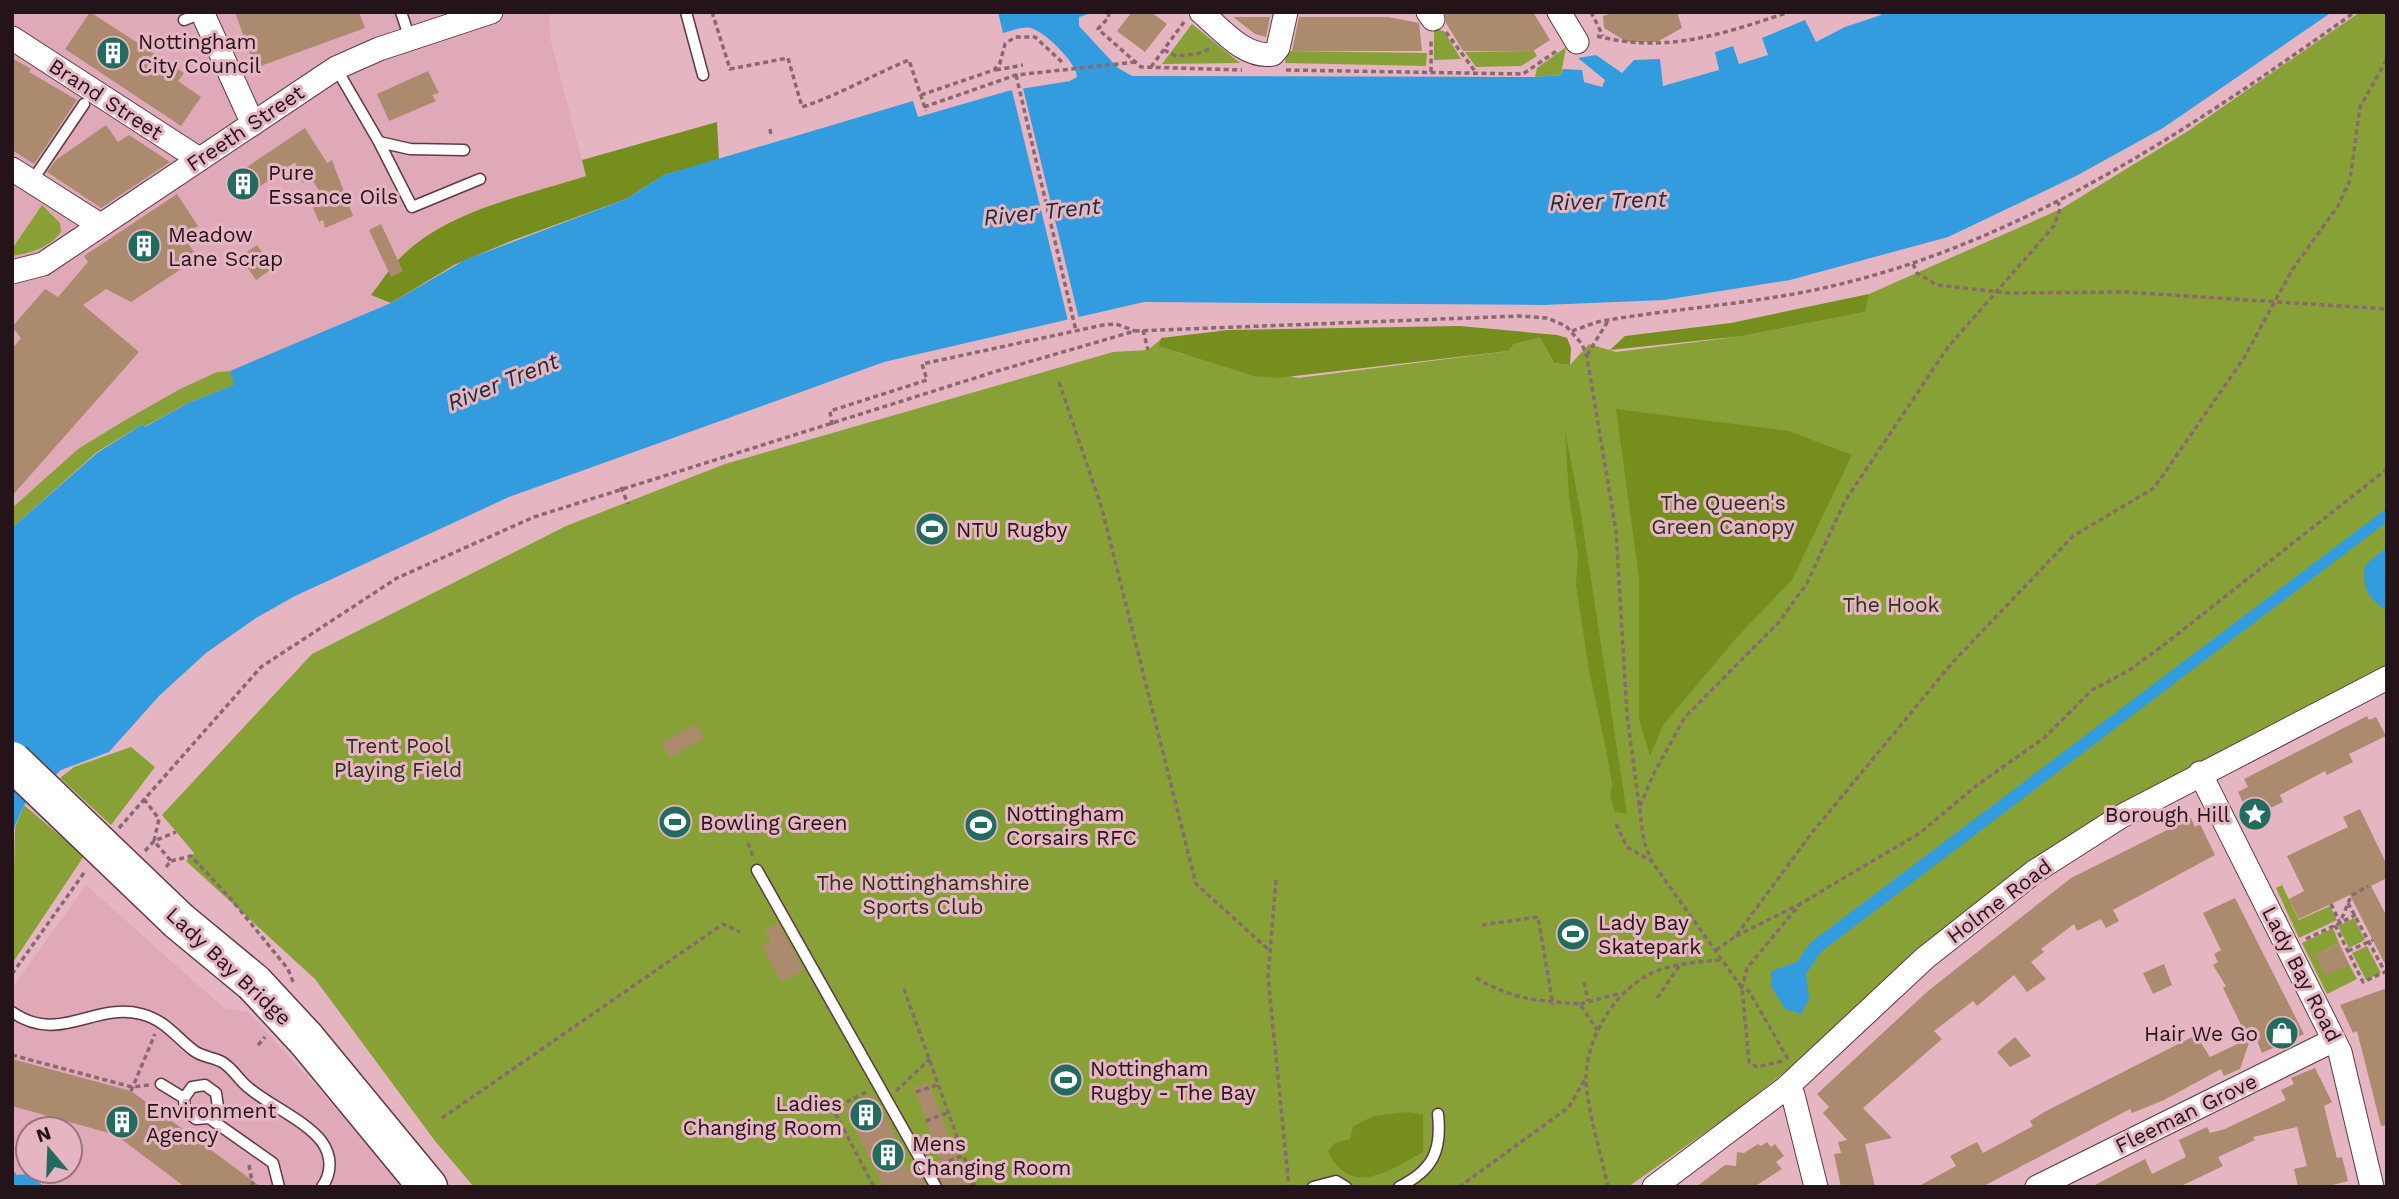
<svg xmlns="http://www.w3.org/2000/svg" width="2399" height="1199" viewBox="0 0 2399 1199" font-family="'Work Sans',sans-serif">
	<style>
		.built { fill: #dfa9b8; fill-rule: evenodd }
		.green { fill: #88a137 }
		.forest { fill: #768e1d }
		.water { fill: #339cde }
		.pier { fill: #e5b6c2 }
		.building { fill: #ab8a6e }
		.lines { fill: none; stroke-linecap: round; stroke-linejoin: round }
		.lane-casing { stroke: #5f3843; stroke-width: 13 }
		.street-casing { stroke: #5f3843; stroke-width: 25 }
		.highway-casing { stroke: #5f3843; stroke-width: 41 }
		.path { stroke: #896871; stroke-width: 3.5; stroke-dasharray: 5 3.5; stroke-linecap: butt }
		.lane { stroke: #fff; stroke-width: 10 }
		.street { stroke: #fff; stroke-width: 23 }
		.highway { stroke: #fff; stroke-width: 38 }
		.highway-bridge-casing { stroke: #5f3843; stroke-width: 41; stroke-linecap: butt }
		.highway-bridge { stroke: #fff; stroke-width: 38 }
		.labels { text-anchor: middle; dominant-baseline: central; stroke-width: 6; stroke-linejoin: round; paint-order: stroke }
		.poi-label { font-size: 21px; fill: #241318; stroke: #e5b6c2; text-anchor: start }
		.street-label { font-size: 21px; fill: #241318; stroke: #e5b6c2 }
		.park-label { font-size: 21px; fill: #2b311a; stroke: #e5b6c2 }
		.water-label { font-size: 23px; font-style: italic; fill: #172d3c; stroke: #e5b6c2 }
	</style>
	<rect width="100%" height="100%" fill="#e5b6c2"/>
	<path class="built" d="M12,12H553L549,17L551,42L586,175L371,295L391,303L230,371L217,372L122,422L78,449L12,508Z
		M86,885L224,1008L248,1012L349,1122L402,1187H44L30,1174L17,1175L12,1169V988ZM28,1129H70V1171H28Z"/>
	<path class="green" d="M2360,12H2387V668L2102,815L2021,870L1914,951L1813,1050L1727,1117L1628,1187H474L435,1141L315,979L186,861L194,853L162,815L312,654L566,526L725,464L1113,352L1148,350L1160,340L1180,353L1298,378L1509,351L1514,344L1540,338L1554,363L1570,365L1589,344L1616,352L1743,336L1864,312L1869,294L2061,209L2188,131Z
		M1192,24L1240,63L1162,64Z
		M1434,29L1444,31L1461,59L1434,60Z
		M1566,47L1561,75L1535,77L1537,68Z
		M1287,51L1427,53L1426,66L1285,63Z
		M1534,51L1537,56L1521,66L1476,67L1465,52Z
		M42,205L60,223L61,232C49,248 31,253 12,256V249Z
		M230,371L235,385L188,403L144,427L143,424L97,452L12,528V508L78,449L122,422L180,389L217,372Z
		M131,747L155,767L111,825L60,778L74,767Z
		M24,805L84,856L12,964L15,827Z
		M2282,885L2299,920L2330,906L2337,920L2299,938L2276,888Z
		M2354,918L2365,940L2349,948L2338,926Z
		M2333,928L2339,943L2316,955L2326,975L2349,964L2357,979L2327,994L2302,943Z
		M2367,946L2381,973L2366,980L2352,953Z"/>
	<path class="forest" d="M717,122L719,160L664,175L626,199L511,241L454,265L391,303L371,295C381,282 390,268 401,257C448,210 525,196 586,176L582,160Z
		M1869,294L1865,312L1743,336L1610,350L1625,336L1731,323Z
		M1460,326L1557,335L1567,338L1571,348L1570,365L1554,363L1540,338L1514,344L1509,351L1278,378L1254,376L1159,346L1161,338L1228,330Z
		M1616,409L1789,431L1852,455L1792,580L1739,635L1663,725L1650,756L1639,719V578Z
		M1565,430L1581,514L1627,814L1615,812L1610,796L1612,785L1607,754L1589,670L1576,585L1578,554L1569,497Z
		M1406,1112L1423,1114V1152C1391,1170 1350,1199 1328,1151L1335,1143L1350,1139L1353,1126L1374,1116Z"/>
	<path class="water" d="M998,12H1094L1079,17V26L1118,68L1132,76L1535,77L1561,75L1563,69L1582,70L1584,82L1602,87L1605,80L1578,58L1596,55L1622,73L1634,60L1660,59L1663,86L1719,70L1715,52L1733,46L1739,64L1768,55L1762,38L1805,20L1816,42L1845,27L1881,15L1880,12H2332L2163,128L2076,176L1948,237L1790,280L1664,300L1543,305L1144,302L884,362L509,497L293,597L256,618L206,653L159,696L109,752L61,770L24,805L12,832V528L97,453L143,424L145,427L188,403L234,385L230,371L391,303L465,260L626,199L664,175L913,101L918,117L1008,91L1070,81L1077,77C1078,64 1044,31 1031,28C1022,26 1012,31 1003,33Z
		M2387,508V522L1821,952L1806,974L1809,999L1801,1014L1785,1009L1771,986V971L1797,962L1810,943Z
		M2387,547V610C2367,599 2362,586 2365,565Z
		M12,1169L17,1175L30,1174L44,1187H12Z"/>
	<path class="pier" d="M1022,84L1079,319L1068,321L1011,86Z"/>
	<path class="building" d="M90,12L184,73L178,81L201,97L181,126L65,49Z
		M235,12H359L365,28L255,68Z
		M1132,12H1151L1167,24L1145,52L1117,31Z
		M1445,12H1533L1550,40L1533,51H1463L1446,23Z
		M1615,12H1677L1682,28L1657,42H1627L1604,28L1603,16Z
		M1233,17H1270L1266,37L1255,34Z
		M1299,17H1388L1419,23L1422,51H1292Z
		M12,58L31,69L29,72L77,100L34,164L12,150Z
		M428,71L439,93L432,95L436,101L389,121L377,94Z
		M106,125L118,142L129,135L170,162L101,208L47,172L56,160Z
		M305,128L327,163L332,160L353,216L325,228L323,220L319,222L313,208L325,200L311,178L303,183L295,162L242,199L229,179Z
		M177,194L198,226L183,236L198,258L131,302L106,289L83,305L139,352L12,496V349L21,338L12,327L45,289L58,297L88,262L84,256Z
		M381,224L403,271L391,277L369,230Z
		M257,245L273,268L256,280L240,257Z
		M2367,716L2369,720L2376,717L2386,736L2349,754L2353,762L2327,775L2325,771L2280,795L2283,802L2262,812L2260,807L2248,813L2238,792L2248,787L2244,779Z
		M696,724L704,738L670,758L661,743Z
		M2360,809L2387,865V878L2371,886L2387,917V968L2350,895L2299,919L2289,899L2304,891L2287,856L2348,827L2343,817Z
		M2191,818L2195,827L2200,824L2215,855L2113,910L2119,921L2106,928L2101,919L2077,931L2074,924L2041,949L2044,952L2031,962L2046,979L2027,992L2014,975L1977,1006L1973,1001L1934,1031L1942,1039L1863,1108L1892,1138L1865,1144L1875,1187H1841L1834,1154L1841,1153L1838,1142L1847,1140L1823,1113L1829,1107L1817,1094L1928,991L2071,878Z
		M2235,898L2304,1034L2262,1053L2253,1031L2240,1069L2224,1076L2221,1069L2164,1100L2132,1113L2130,1109L1982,1187H1917L1956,1166L1950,1156L1977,1142L1983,1153L2033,1126L2030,1121L2046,1111L2196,1035L2210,1057L2248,1039L2223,988L2226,986L2213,965L2218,962L2214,954L2221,950L2203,913Z
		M778,923L804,970L781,982L762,946L771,942L765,931Z
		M2339,943L2349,964L2326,976L2316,955Z
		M2164,964L2172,985L2153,994L2143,973Z
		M2387,988V1125L2381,1126L2357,1031L2353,1033L2340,1005Z
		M2015,1037L2031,1056L2010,1067L1997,1052Z
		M12,1059L131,1091L261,1187H185L116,1135L12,1106Z
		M2315,1068L2332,1102L2324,1106L2337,1158L2342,1157L2348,1181L2325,1187H2298L2294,1169L2307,1166L2297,1127L2253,1137L2255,1140L2218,1157L2223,1166L2179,1187H2091L2145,1159L2152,1174L2186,1157L2179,1140L2207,1127L2210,1133L2225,1129L2286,1100L2281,1090L2294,1084L2291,1078Z
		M929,1082L952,1146L967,1187H944L932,1164L940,1160L914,1087Z
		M873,1094L900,1145L896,1147L911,1175L918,1171L927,1187H884L844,1108Z
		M1767,1142L1771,1147L1775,1144L1784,1156L1776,1162L1782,1169L1754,1187H1696L1725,1165L1736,1166L1737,1152L1744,1153L1758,1144L1761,1146Z"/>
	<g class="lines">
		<defs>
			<path id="lane" d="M401,12L410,39
				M686,12L703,75
				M184,20L202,13
				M336,68L379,142L410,149L464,150
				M379,142L412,207L480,179
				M32,181L84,104
				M757,870L936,1187
				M12,1012C59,1045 94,1002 141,1014C165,1020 175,1036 193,1050C201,1057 213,1057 222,1062C234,1069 239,1081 249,1088C269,1105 308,1122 322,1142C332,1156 332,1173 322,1187
				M161,1084L184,1098L185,1111L196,1119L209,1118L273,1163L279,1187
				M184,1098L192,1087L205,1085L216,1093L218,1107L209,1118
				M1313,1187L1336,1181L1346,1187
				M1399,1187C1433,1170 1442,1151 1438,1114"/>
			<path id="street" d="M202,12L253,124
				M1201,12C1221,29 1245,59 1273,54L1278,48L1286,12
				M1428,12L1433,19
				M1559,12L1577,42
				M12,38L199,159
				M12,169L100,225
				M12,272L43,264L336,68L379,49L491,12
				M2200,773L2340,1052L2372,1187
				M1787,1087L1793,1095L1816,1187
				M1654,1187L1787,1087L1925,958L2034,872L2120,817L2387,678
				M2037,1187L2334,1040"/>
			<path id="highway" d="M179,921L254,983
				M306,1039L428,1187"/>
		</defs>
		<use href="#lane" class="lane-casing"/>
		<use href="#street" class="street-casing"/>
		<use href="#highway" class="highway-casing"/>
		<path class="path" d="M712,12L730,69L788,58L802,107C839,95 872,75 909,60L926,111
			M1108,12L1109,17L1098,29L1141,67L1242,70
			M1472,12H1502
			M1591,12L1603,36
			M1446,32L1477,74
			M1597,36C1666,54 1723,34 1789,12
			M1164,50L1176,56C1187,55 1202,55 1211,47
			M1151,67L1184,22
			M996,70L1023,65
			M1286,70L1523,74L1558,50
			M1431,72V40
			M1016,75L1076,331
			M921,95L994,70L1000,63L1005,44L1015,37H1035L1064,64
			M924,107L1016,75L1136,62
			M770,129L771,135
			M1913,264L1917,273L1937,285L2009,293L2124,292L2387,309
			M1143,330L1148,350
			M1572,331C1582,328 1592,323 1602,321C1677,308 1754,304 1828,287C2023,243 2193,127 2355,12
			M1587,355L1608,321
			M1059,382L1102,509L1196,884L1270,951
			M832,425L830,411L927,380L922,364L1103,325L1116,324L1135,331
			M621,487L628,504
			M144,799L159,819L154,841L171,861L165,868
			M1640,806L1654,773L1685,717L1779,622L1807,583L1845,501L1948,347L2054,226L2060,209L2058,202
			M1616,824L1627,847L1651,861
			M119,828L261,667L397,578L534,517L994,372L1135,331L1519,316L1547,318L1566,326L1582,344L1587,357L1616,531L1627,715L1644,842L1652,862L1742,988L1749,1062L1757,1067L1783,1061
			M748,843L753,857
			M145,851L154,841L176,832
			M171,861L191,856L231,899L288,969L293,982
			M1276,880L1268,977L1289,1187
			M2348,903L2385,972
			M2331,904L2340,923L2359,913
			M1482,925L1538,917L1553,1005
			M2335,925L2363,982L2387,971
			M1736,936L1798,905
			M2306,939L2340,923L2351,896L2368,886
			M1716,950L1735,937L1811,834L1952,663L2073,536L2154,488L2244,358L2292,270L2338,206L2350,180L2360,107L2387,59
			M2348,951L2373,940
			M12,974L86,870
			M1476,978C1517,1001 1535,1000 1580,1004L1597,1030
			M1584,982L1588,1001
			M904,989L975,1187
			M1657,998L1680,965
			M1580,1004L1621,993
			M258,1045L265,1037
			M12,1055L132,1087L149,1085
			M1788,1059L1749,991L1742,988L1747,968L1800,904L1920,833L1976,786L2044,738L2092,690L2128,671L2161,647L2387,469
			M131,1091L155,1034
			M896,1091L930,1059
			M866,1092L833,1109L874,1187
			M916,1092L937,1085
			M442,1118L723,924L740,932
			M926,1121L947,1113
			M941,1164L962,1156
			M249,1165L253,1187
			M968,1187L974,1184
			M1459,1187L1569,1107L1585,1079
			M1608,1187C1602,1158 1585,1102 1586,1076C1588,1034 1616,989 1654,972C1675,963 1699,962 1722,960"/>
		<use href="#lane" class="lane"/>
		<use href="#street" class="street"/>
		<use href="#highway" class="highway"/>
		<defs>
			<path id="highway-bridge" d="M12,761L179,921
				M254,983L306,1039"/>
		</defs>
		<use href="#highway-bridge" class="highway-bridge-casing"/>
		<use href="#highway-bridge" class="highway-bridge"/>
	</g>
	<defs>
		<symbol id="building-disc" viewBox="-11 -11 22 22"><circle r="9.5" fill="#236a5f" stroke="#e5b6c2"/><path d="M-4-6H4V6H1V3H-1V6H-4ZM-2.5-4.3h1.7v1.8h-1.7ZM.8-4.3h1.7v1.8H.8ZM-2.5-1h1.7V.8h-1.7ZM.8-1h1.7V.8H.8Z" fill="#fff"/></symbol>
		<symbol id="stadium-disc" viewBox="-11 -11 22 22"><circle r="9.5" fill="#236a5f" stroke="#e5b6c2"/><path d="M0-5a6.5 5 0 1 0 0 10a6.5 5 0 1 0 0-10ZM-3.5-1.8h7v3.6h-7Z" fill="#fff"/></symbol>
		<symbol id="sight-disc" viewBox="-11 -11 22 22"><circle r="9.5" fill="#236a5f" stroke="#e5b6c2"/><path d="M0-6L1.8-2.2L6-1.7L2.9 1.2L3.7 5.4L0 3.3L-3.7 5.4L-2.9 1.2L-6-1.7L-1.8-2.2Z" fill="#fff"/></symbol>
		<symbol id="shop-disc" viewBox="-11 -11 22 22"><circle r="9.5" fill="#236a5f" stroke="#e5b6c2"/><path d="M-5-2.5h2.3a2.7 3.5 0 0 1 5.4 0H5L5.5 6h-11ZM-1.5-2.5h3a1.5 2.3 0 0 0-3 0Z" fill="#fff"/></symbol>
	</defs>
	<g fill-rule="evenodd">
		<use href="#building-disc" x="94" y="34" width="38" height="38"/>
		<use href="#building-disc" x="224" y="165" width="38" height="38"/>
		<use href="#building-disc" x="125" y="227" width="38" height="38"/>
		<use href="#stadium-disc" x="913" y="510" width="38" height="38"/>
		<use href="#sight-disc" x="2236" y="795" width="38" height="38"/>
		<use href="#stadium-disc" x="656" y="803" width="38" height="38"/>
		<use href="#stadium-disc" x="962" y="806" width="38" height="38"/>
		<use href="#stadium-disc" x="1554" y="915" width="38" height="38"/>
		<use href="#shop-disc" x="2263" y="1014" width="38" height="38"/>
		<use href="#stadium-disc" x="1047" y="1061" width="38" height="38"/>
		<use href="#building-disc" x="847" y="1096" width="38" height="38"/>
		<use href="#building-disc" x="103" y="1103" width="38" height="38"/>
		<use href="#building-disc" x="869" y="1136" width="38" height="38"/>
	</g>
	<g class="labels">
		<g class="poi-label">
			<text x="138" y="41">Nottingham<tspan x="138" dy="24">City Council</tspan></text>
			<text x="268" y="172">Pure<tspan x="268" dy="24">Essance Oils</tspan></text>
			<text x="168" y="234">Meadow<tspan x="168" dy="24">Lane Scrap</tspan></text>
			<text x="956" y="529">NTU Rugby</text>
			<text x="1006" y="813">Nottingham<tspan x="1006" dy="24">Corsairs RFC</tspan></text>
			<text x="2230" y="814" text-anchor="end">Borough Hill</text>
			<text x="700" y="822">Bowling Green</text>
			<text x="1598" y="922">Lady Bay<tspan x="1598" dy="24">Skatepark</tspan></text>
			<text x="2258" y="1033" text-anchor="end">Hair We Go</text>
			<text x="1090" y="1068">Nottingham<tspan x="1090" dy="24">Rugby - The Bay</tspan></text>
			<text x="842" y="1103" text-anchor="end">Ladies<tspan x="842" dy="24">Changing Room</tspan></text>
			<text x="146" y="1110">Environment<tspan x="146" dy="24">Agency</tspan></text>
			<text x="912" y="1143">Mens<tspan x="912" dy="24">Changing Room</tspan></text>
		</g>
		<g class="street-label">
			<text transform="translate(106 99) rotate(33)">Brand Street</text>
			<text transform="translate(245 128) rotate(-34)">Freeth Street</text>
			<text transform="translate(1999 901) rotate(-37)">Holme Road</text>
			<text transform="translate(229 966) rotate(43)">Lady Bay Bridge</text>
			<text transform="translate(2302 974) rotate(63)">Lady Bay Road</text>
			<text transform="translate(2186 1113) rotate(-26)">Fleeman Grove</text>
		</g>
		<g class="park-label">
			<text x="1723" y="502">The Queen's<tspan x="1723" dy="24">Green Canopy</tspan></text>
			<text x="1891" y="604">The Hook</text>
			<text x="398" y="745">Trent Pool<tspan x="398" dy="24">Playing Field</tspan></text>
			<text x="923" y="882">The Nottinghamshire<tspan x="923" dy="24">Sports Club</tspan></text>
		</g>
		<g class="water-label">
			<text transform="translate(1608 201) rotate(-2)">River Trent</text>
			<text transform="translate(1042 212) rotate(-6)">River Trent</text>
			<text transform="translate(503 382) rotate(-22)">River Trent</text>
		</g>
	</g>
	<rect width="2399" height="1199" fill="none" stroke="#241318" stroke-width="28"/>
	<g transform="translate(49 1150) rotate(341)"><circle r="33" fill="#e5b6c2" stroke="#98757e" stroke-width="2"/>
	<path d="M0-5L12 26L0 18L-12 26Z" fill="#236a5f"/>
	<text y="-10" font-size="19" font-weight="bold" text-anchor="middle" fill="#241318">N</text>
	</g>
</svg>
